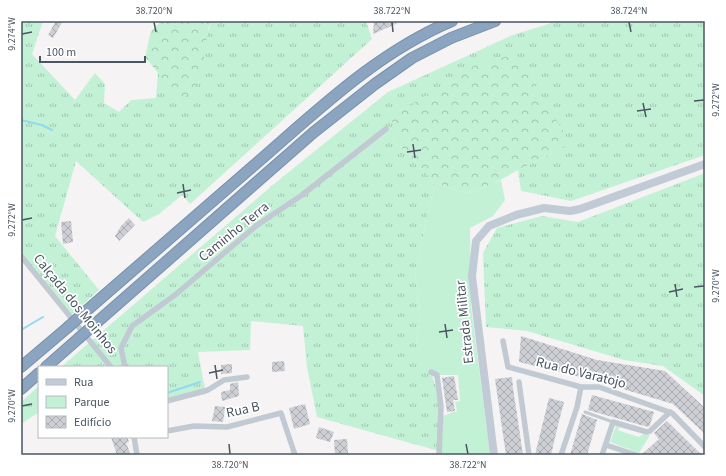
<svg xmlns="http://www.w3.org/2000/svg" width="726" height="476" viewBox="0 0 726 476" font-family="'Source Sans 3',sans-serif">
	<style>
		.grass { fill: url(#grass-tufts) }
		.forest { fill: url(#forest-crowns) }
		.green { fill: #c3f1d5 }
		.lines { fill: none; stroke-linecap: round; stroke-linejoin: round }
		.stream { stroke: #90daee; stroke-width: 2 }
		.building { fill: url(#building-cross-hatch) }
		.highway-casing { stroke: #7690ad; stroke-width: 12 }
		.lane { stroke: #c1cad2; stroke-width: 3 }
		.street { stroke: #c1cad2; stroke-width: 5.5 }
		.secondary { stroke: #c1cbd6; stroke-width: 8 }
		.highway { stroke: #8ba5c1; stroke-width: 10 }
		.highway-bridge-casing { stroke: #7690ad; stroke-width: 12; stroke-linecap: butt }
		.highway-bridge { stroke: #8ba5c1; stroke-width: 10 }
		.ticks { fill: none; stroke: #4a5661; stroke-width: 1.5 }
		.labels { text-anchor: middle; dominant-baseline: central; stroke-width: 3.5; stroke-linejoin: round; paint-order: stroke }
		.street-label { font-size: 14px; fill: #4a5661; stroke: #fff }
		.neatline { fill: none; stroke: #4a5661; stroke-width: 1.5 }
		.ticks-label { font-size: 10px; text-anchor: middle; fill: #4a5661 }
	</style>
	<defs>
		<pattern id="grass-tufts" width="24" height="20" patternUnits="userSpaceOnUse"><rect width="24" height="20" fill="#c3f1d5"/><path d="M3 7l-1-3M5 7V3M7 7l1-3M15 17l-1-3M17 17v-4M19 17l1-3" fill="none" stroke="#a0c6b0"/></pattern>
		<pattern id="forest-crowns" width="20" height="18" patternUnits="userSpaceOnUse"><rect width="20" height="18" fill="#c3f1d5"/><path d="M2 6a3 3 0 1 1 6 0M12 15a3 3 0 1 1 6 0" fill="none" stroke="#a0c6b0"/></pattern>
		<pattern id="building-cross-hatch" width="8" height="8" patternUnits="userSpaceOnUse"><rect width="8" height="8" fill="#cdcfd5"/><path d="M0 0l8 8M0 8l8-8" fill="none" stroke="#a8abb0"/></pattern>
	</defs>
	<rect width="100%" height="100%" fill="#f5f3f3"/>
	<path class="grass" d="M21,21H43L32,54L75,100L95,73L105,84L104,103L119,112L131,100L156,98L158,72L179,103L212,21H366L372,39L190,204L182,195L159,214L143,222L76,161L55,236L99,290L69,317L21,256Z
		M558,21H705V155L571,201L521,191L518,170L571,144L400,146L435,183L415,271L420,312L417,344L431,372L440,400L439,451L317,417L307,367L303,326L251,321L250,350L198,352L206,394L167,403V367H61L274,184L388,92L513,35Z
		M705,173V396L663,366L624,360L527,331L486,327L483,253L497,228L542,216L578,222Z
		M39,386V412L21,424V402Z"/>
	<path class="forest" d="M162,21H212L208,29L201,80L179,103L158,73L145,57L151,31Z
		M516,54L571,144L518,170L493,184L467,193L435,183L400,146L391,117L477,64Z"/>
	<path class="green" d="M501,180L505,200L493,216L470,228L471,306L490,455H439L440,417L457,411L455,402L460,401L458,375H437L424,370L417,344L420,312L415,271L435,183L467,193L493,184Z
		M616,426L621,427L617,430L639,437L644,434L650,435L639,453L610,442Z"/>
	<g class="lines">
		<path class="stream" d="M21,120L42,125L52,130
			M21,330L43,317
			M167,393L200,382"/>
	</g>
	<path class="building" d="M56,21H63L53,38L48,35Z
		M374,21H375L398,23L373,34Z
		M129,218L135,225L119,241L115,236L121,226Z
		M71,221L73,242L63,244L61,222Z
		M521,336L597,360L665,371L705,408V434L673,404L593,380L519,362Z
		M284,361L285,371L272,372V362Z
		M232,364V373L221,374V365Z
		M454,376L458,400H453L455,411L447,412L442,378Z
		M512,377L513,388L523,455H506L501,421L495,379Z
		M238,382L239,396L222,401L221,392L230,390V384Z
		M592,395L654,412L650,425L648,427L588,410Z
		M549,398L564,402L558,425L551,455H535Z
		M305,404L310,424L294,429L289,408Z
		M215,406L225,407L223,422L212,421Z
		M582,414L597,420L587,455H570Z
		M667,421L702,455H641L659,439L654,433Z
		M319,427L334,432L330,442L316,438Z
		M111,437H127L129,442L126,443L131,455H117Z
		M347,439L348,454L335,455L334,440Z"/>
	<g class="lines">
		<defs>
			<path id="highway" d="M85,312C143,262 201,212 259,161C319,109 378,52 452,21
				M95,324L314,132L375,84L412,58L451,38L495,21
				M21,367L67,328
				M46,367L79,338
				M21,389L39,373"/>
		</defs>
		<use href="#highway" class="highway-casing"/>
		<path class="lane" d="M585,412L613,422"/>
		<path class="street" d="M21,256L111,367
			M503,341L508,367L581,387H599L672,413L705,447
			M125,367L121,348L132,326L175,295L256,226L302,195L386,129
			M431,372L437,375L441,407L439,455
			M519,382L529,455
			M167,401L208,390L224,380L247,377
			M167,431L194,426L227,427L281,413L295,455
			M134,437L137,455
			M606,445L636,455
			M561,455L577,407L581,387
			M602,455L613,422L647,432L650,431L670,412"/>
		<path class="secondary" d="M494,455L472,276L476,241L489,226L516,215L544,208L570,211L580,209L705,164"/>
		<use href="#highway" class="highway"/>
		<defs>
			<path id="highway-bridge" d="M67,328L85,312
				M79,338L95,324"/>
		</defs>
		<use href="#highway-bridge" class="highway-bridge-casing"/>
		<use href="#highway-bridge" class="highway-bridge"/>
	</g>
	<path class="ticks" d="M154,22L156,32M392,22L393,32M629,22L631,32M22,34L32,32M694,101L704,100M643,103L646,117M637,111L651,109M413,144L415,158M407,152L421,150M183,184L185,198M177,193L191,190M22,220L32,218M675,284L677,297M694,287L704,286M669,292L683,289M445,324L447,338M439,332L453,330M215,365L217,379M209,373L223,370M22,406L32,404M229,444L230,454M466,444L468,454"/>
	<g class="labels">
		<g class="street-label">
			<text transform="translate(234 232) rotate(-39)">Caminho Terra</text>
			<text transform="translate(75 304) rotate(51)">Calçada dos Moinhos</text>
			<text transform="translate(465 322) rotate(-96)">Estrada Militar</text>
			<text transform="translate(581 373) rotate(14)">Rua do Varatojo</text>
			<text transform="translate(243 410) rotate(-12)">Rua B</text>
		</g>
	</g>
	<rect width="726" height="476" fill="none" stroke="#ffffff" stroke-width="44"/>
	<rect x="38" y="366" width="130" height="72" fill="#ffffff" stroke="#b7bbc0"/>
	<rect x="46" y="379" width="20" height="6" fill="#c1cbd6" stroke="#b7bbc0"/>
	<text x="74" y="386" font-size="12" fill="#4a5661">Rua</text>
	<rect x="46" y="396" width="20" height="12" fill="#c3f1d5" stroke="#b7bbc0"/>
	<text x="74" y="406" font-size="12" fill="#4a5661">Parque</text>
	<rect x="46" y="416" width="20" height="12" fill="url(#building-cross-hatch)" stroke="#b7bbc0"/>
	<text x="74" y="426" font-size="12" fill="#4a5661">Edifício</text>
	<path d="M40 56v6h105v-6" fill="none" stroke="#4a5661" stroke-width="2"/>
	<text x="46" y="56" font-size="12" fill="#4a5661" stroke="#ffffff" stroke-width="3" paint-order="stroke">100 m</text>
	<rect x="22" y="22" width="682" height="432" class="neatline"/>
	<g class="ticks-label">
		<text x="154" y="14">38.720°N</text>
		<text x="392" y="14">38.722°N</text>
		<text x="629" y="14">38.724°N</text>
		<text transform="translate(11 34) rotate(-90)" y="4">9.274°W</text>
		<text transform="translate(715 100) rotate(-90)" y="4">9.272°W</text>
		<text transform="translate(11 220) rotate(-90)" y="4">9.272°W</text>
		<text transform="translate(715 286) rotate(-90)" y="4">9.270°W</text>
		<text transform="translate(11 406) rotate(-90)" y="4">9.270°W</text>
		<text x="230" y="468">38.720°N</text>
		<text x="468" y="468">38.722°N</text>
	</g>
</svg>
